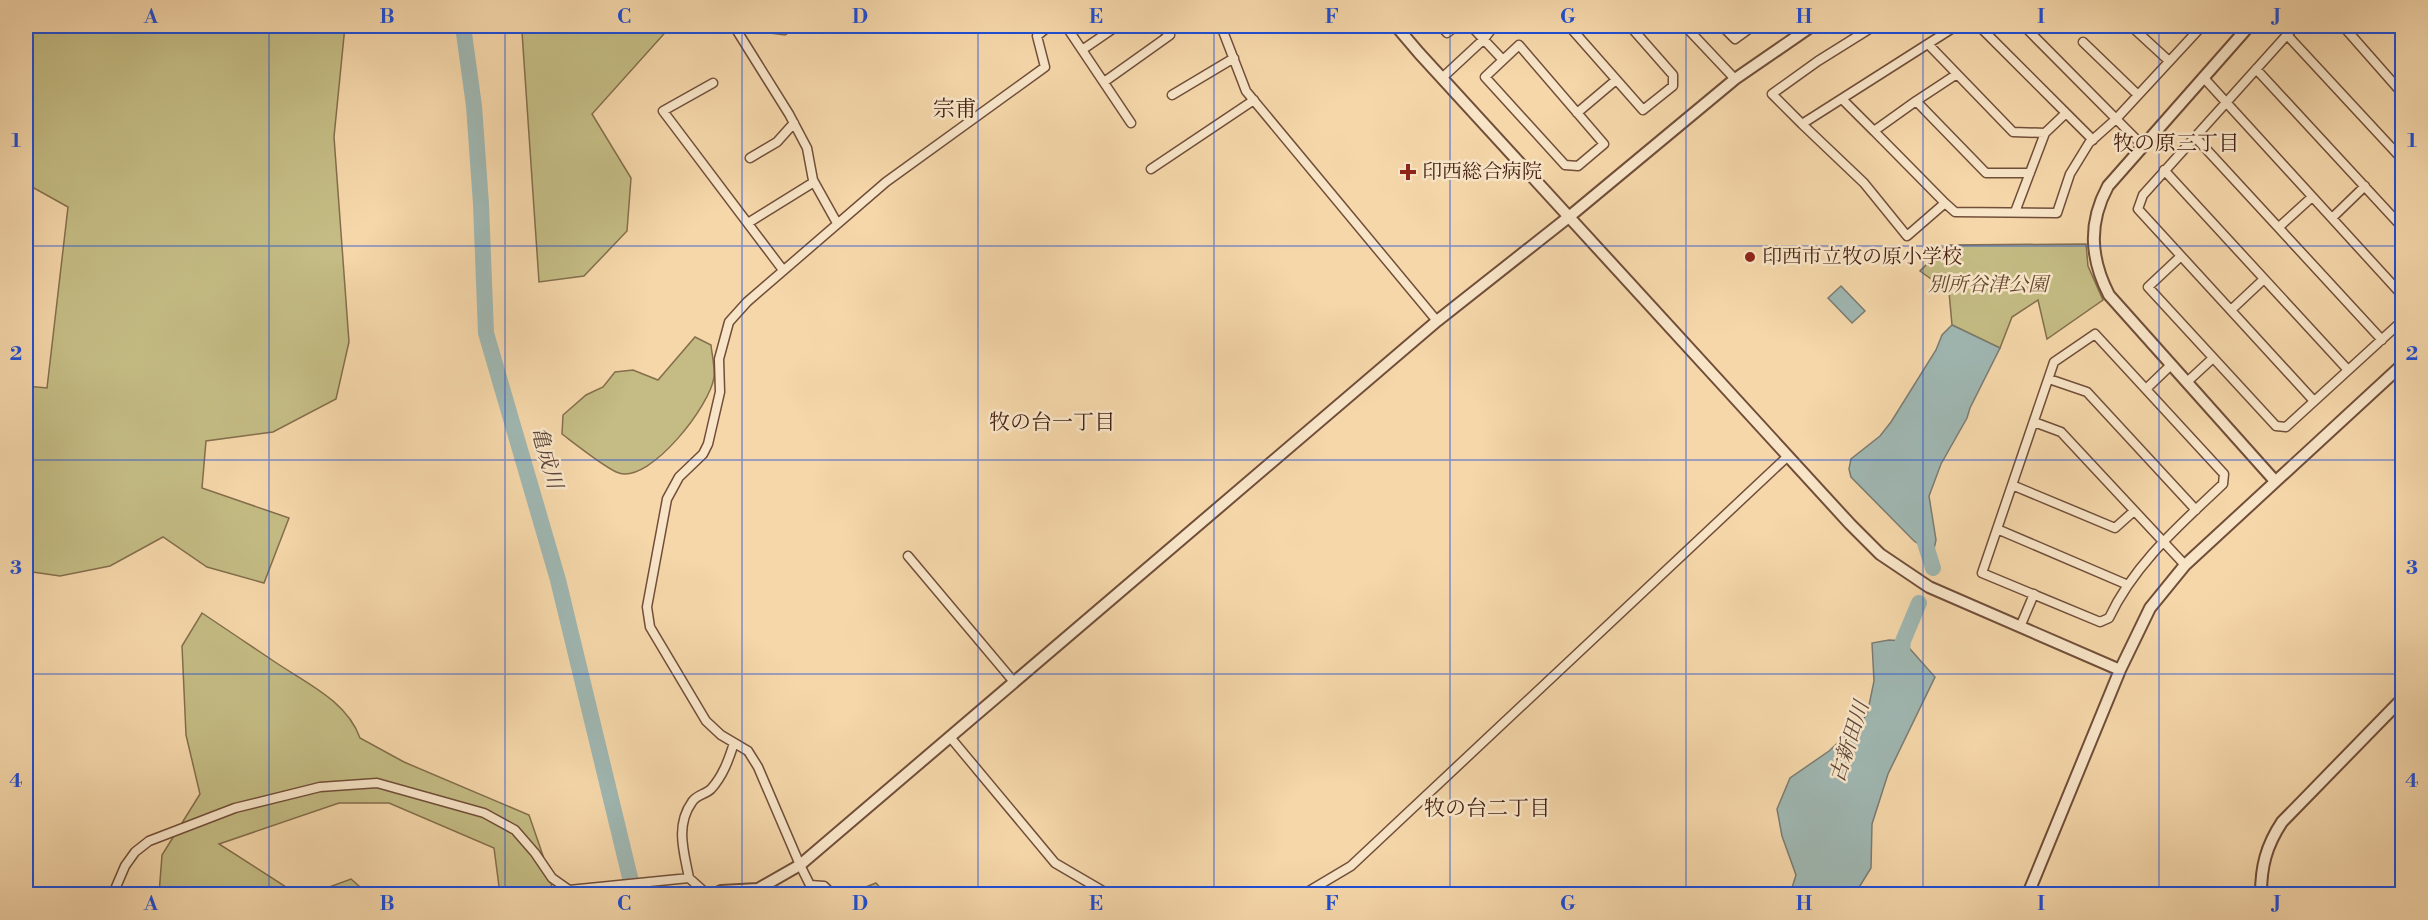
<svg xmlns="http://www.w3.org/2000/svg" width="2428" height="920" viewBox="0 0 2428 920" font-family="'Libre Bodoni','Noto Serif JP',serif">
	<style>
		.green { fill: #c4bc84; stroke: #846e4c; stroke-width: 1.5 }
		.water { fill: #9fb7b2; stroke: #7b7b72; stroke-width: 1.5 }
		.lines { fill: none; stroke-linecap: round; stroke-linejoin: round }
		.river { stroke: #9fb7b2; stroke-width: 16 }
		.minor-casing { stroke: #714e39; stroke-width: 11 }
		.tertiary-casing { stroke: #714e39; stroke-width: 14 }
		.minor { stroke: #f8e5c8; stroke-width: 8 }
		.tertiary { stroke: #f8e5c8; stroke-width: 10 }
		.grid { fill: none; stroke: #1d4ed8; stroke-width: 1.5; stroke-opacity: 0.55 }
		.poi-dot { fill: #8f2418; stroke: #f8e5c8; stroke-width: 2 }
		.labels { text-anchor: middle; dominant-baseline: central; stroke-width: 5; stroke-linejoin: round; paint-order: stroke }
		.poi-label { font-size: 20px; fill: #452113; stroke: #f8e5c8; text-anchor: start }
		.park-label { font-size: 20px; font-style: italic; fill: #65482f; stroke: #f8e5c8 }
		.neighbourhood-label { font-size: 21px; fill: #452113; stroke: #f8e5c8 }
		.water-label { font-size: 21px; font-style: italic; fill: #5c463b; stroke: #f8e5c8 }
		.quarter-label { font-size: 22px; fill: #452113; stroke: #f8e5c8 }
		.neatline { fill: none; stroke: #1d4ed8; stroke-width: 2 }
		.grid-label { font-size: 20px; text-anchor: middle; font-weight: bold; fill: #1d4ed8 }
	</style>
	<rect width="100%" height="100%" fill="#f5d7aa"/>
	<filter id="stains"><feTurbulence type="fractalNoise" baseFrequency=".00333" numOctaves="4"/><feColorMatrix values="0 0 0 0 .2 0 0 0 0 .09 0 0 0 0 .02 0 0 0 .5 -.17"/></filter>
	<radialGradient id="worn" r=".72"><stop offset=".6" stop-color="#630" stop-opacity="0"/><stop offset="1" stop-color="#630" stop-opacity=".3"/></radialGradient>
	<path class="green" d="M26,26H345L334,137L349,342L336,399L273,432L206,441L202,488L289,518L264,583L207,567L163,537L110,566L60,576L26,571V386L47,388L68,207L34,188H26Z
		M526,26H671L592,114L631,178L627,231L584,276L539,282L522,32Z
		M715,26H800L785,35Z
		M2086,244L2088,266L2103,300L2047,339L2038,300L2012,317L2000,348L1952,325L1949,292L1920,271L1946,245Z
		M695,337L711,345C712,355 715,367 714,377C711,404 651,483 619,473C608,470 574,443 562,434L563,415L586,395L603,387L615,372L633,370L658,380Z
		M202,613C226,629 251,646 275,662C306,683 347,701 360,738L404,762L529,815L551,879L552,894H500L494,848L389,803H339L219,844L297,894H159L162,855L200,794L186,735L182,646Z
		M351,879L368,894H310Z
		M876,883L886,894H848Z"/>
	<path class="water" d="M1841,286L1865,311L1852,323L1828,298Z
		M1952,325L2000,348L1970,408L1967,418L1941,464L1929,496L1936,540L1934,549L1929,551L1914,541L1851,477L1849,469L1851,459L1880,436L1891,422L1936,350L1942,335Z
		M1889,640L1903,641L1935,677L1888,774L1872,824L1871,868L1855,894H1790L1796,875L1782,836L1777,809L1790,778L1829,751L1867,715L1874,681L1872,643Z"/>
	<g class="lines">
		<path class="river" d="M463,26L474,106L481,204L486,333L558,580L634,894
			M1921,530L1933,568
			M1901,662L1903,641L1919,603"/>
		<defs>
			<path id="minor" d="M734,26L789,114L807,148L813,180L837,223
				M1066,26L1131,123
				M1221,26L1246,91L1437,321
				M1441,26L1447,33L1456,26
				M1471,26L1503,60
				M1569,26L1643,110L1673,86V75L1630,26
				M1685,26L1735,79
				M1722,26L1735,39L1753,26
				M1874,26L1818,61L1772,94L1802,124L1956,26
				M2024,26L2142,145
				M2131,26L2169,61
				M2295,26L2143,195L2138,209L2314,401
				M2343,26L2402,93
				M2287,35L2402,159
				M2083,42L2138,95
				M1928,44L2013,132L2045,133L2066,113L1979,26
				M1519,45L1604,144L1578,166L1565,165L1485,77Z
				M1082,50L1117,26
				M2256,69L2402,227
				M2203,77L2402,295
				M1442,78L1484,39L1494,26
				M1104,82L1170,35L1159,26
				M713,83L663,111L783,270
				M1172,95L1234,58
				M1842,99L1874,131L1916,101L1986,173H2030
				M1916,101L1957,74
				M1577,113L1616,80
				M2066,113L2093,140
				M1802,124L1864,183L1907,236L1945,203L1955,212L2057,213L2070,174L2089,143L2116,119L2202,26
				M1874,131L1945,203
				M2195,137L2382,340
				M750,158L777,142L794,123
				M1151,169L1254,100
				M2164,170L2348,370
				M2015,212L2045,133
				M2332,218L2365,186
				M748,223L814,182
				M2279,227L2312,197
				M2181,256L2148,287L2276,426L2286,427L2402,321
				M2231,310L2264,279
				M2095,334L2224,474L2223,484C2180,525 2135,563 2109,618L2100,622L1982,573L2054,362Z
				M2049,379L2087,392L2196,510
				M2187,382L2213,358
				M2146,389L2171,365
				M2034,422L2061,432L2185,565
				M2012,485L2115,528L2134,511
				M1997,529L2128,585
				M908,556L1014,682
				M2020,627L2034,594
				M950,737L1055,863L1108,894
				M689,878C684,852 675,826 692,802C696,795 706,794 711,789C723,776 729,759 734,743
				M113,894L125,866L135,852L149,841L235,808L320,787L377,783L484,813L515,830L535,853L552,878L569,890L689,878L707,894
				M832,894L824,886L810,885L800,865L758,767L748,751L721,735L706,721L650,627L647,607L667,499L679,477L703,454L708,444L720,392L719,359L729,322L747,302L886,182L1045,67L1037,36L1049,26
				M1304,894L1351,866L1788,456"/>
			<path id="tertiary" d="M1396,26L1419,53L1850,524L1880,554L1929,587L2120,670
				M2249,26L2108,186C2088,223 2090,258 2109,295L2275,481
				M715,894L721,891L758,889L800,865L1437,321L1570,216L1735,79L1812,26
				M2028,894L2120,670L2150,608L2185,565L2402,365
				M2261,894C2261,867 2266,846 2282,822L2402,699"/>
		</defs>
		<use href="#minor" class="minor-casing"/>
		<use href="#tertiary" class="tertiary-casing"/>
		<use href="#minor" class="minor"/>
		<use href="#tertiary" class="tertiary"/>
	</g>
	<path class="grid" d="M269,26V894M505,26V894M742,26V894M978,26V894M1214,26V894M1450,26V894M1686,26V894M1923,26V894M2159,26V894M26,246H2402M26,460H2402M26,674H2402"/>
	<g class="poi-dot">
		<path d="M1405 163h6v6h6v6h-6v6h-6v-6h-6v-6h6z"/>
		<circle cx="1750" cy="257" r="6"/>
	</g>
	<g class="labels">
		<g class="poi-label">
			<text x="1422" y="172">印西総合病院</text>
			<text x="1762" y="257">印西市立牧の原小学校</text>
		</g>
		<g class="park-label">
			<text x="1988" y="285">別所谷津公園</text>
		</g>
		<g class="neighbourhood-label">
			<text x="2176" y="144">牧の原三丁目</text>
			<text x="1052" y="423">牧の台一丁目</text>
			<text x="1487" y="809">牧の台二丁目</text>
		</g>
		<g class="water-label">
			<text transform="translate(546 458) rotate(74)">亀成川</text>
			<text transform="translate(1850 742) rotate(-72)">古新田川</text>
		</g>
		<g class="quarter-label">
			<text x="955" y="109">宗甫</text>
		</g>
	</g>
	<rect width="2428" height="920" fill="none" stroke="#f5d7aa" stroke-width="66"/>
	<rect x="33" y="33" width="2362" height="854" class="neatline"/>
	<g class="grid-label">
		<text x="151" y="23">A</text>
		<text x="387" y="23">B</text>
		<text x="624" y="23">C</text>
		<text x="860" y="23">D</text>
		<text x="1096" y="23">E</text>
		<text x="1332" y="23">F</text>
		<text x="1568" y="23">G</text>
		<text x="1804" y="23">H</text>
		<text x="2041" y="23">I</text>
		<text x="2277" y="23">J</text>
		<text x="16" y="147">1</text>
		<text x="2412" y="147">1</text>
		<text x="16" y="360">2</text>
		<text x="2412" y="360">2</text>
		<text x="16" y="574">3</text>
		<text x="2412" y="574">3</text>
		<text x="16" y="787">4</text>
		<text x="2412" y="787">4</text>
		<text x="151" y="910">A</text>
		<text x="387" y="910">B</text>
		<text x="624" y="910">C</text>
		<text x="860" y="910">D</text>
		<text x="1096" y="910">E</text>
		<text x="1332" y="910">F</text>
		<text x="1568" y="910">G</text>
		<text x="1804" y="910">H</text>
		<text x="2041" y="910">I</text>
		<text x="2277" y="910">J</text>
	</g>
	<rect width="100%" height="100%" filter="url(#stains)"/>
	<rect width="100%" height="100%" fill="url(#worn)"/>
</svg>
